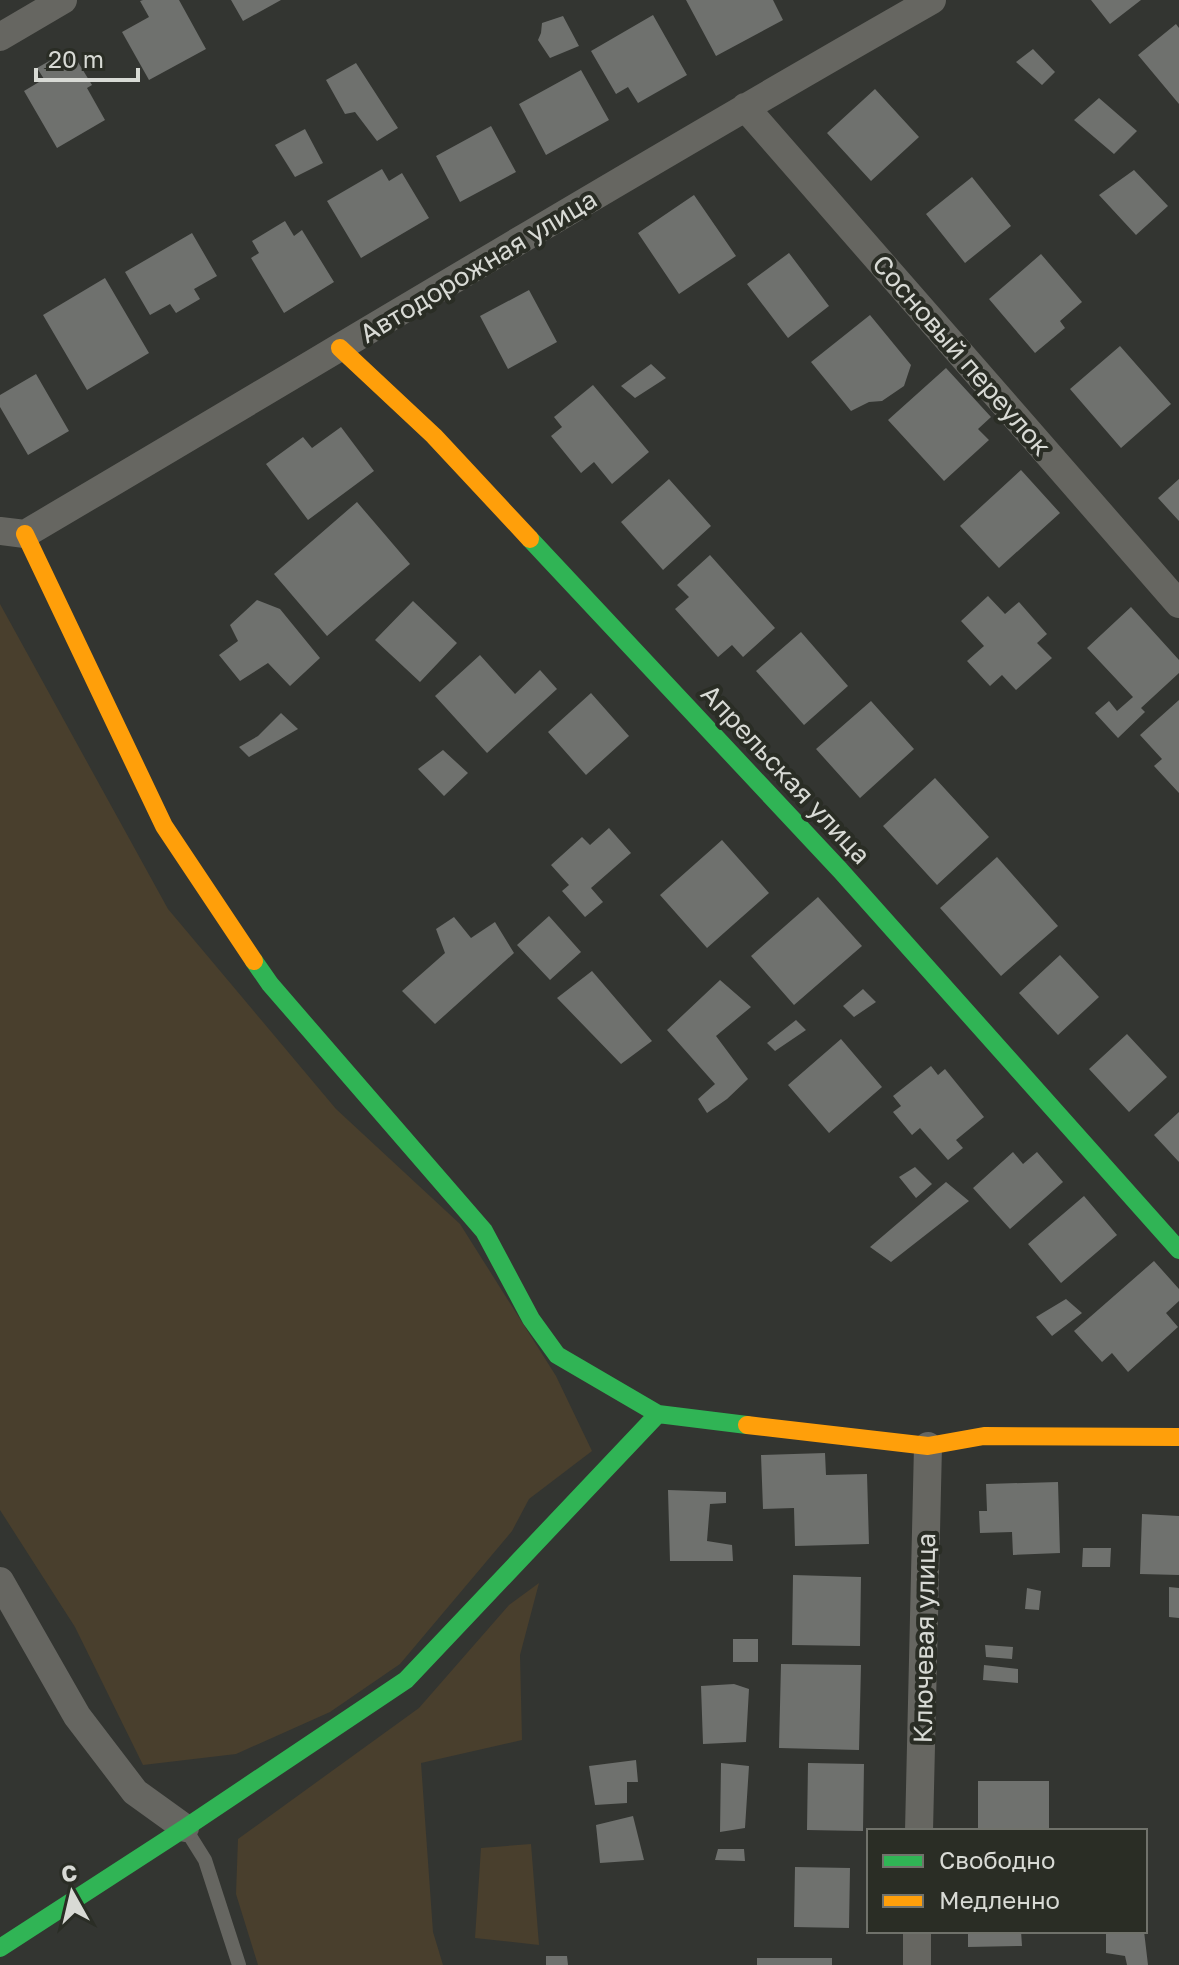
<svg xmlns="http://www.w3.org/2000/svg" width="1179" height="1965" viewBox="0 0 1179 1965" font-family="'Golos Text',sans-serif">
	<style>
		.green { fill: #493f2d }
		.building { fill: #6f716e }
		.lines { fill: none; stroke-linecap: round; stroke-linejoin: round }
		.lane { stroke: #666661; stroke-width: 14 }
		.street { stroke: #666661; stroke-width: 28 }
		.fast { stroke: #30b455; stroke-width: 18 }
		.slow { stroke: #ff9f0a; stroke-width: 18 }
		.labels { text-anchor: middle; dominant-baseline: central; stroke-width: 8; stroke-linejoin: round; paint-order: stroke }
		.street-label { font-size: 26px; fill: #d8dad5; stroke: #2a2d25 }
	</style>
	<rect width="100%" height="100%" fill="#333531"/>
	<path class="green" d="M0,604L168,909L336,1109L460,1224L556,1376L592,1451L529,1499L512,1531L400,1664L330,1712L236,1754L143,1765L75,1627L0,1510Z
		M539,1583L520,1655L522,1740L421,1763L433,1932L443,1965H258L236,1894L238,1839L419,1708L509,1605Z
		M531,1844L539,1945L475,1938L481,1848Z"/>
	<path class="building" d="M143,0H179L206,49L149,80L122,32L149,17L140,1Z
		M231,0H281L243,21Z
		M686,0H773L783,20L716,56Z
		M1091,0H1141L1110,24Z
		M653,15L687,75L638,103L628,87L616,94L591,51Z
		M563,16L579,46L550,58L538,40L541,33L542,23Z
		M1176,24L1179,28V104L1138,55Z
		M70,49L92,85L87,88L105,120L57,148L24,91L44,79L37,68Z
		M1033,49L1055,72L1042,85L1016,62Z
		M356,63L398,128L377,141L355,112L345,114L326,80Z
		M581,70L609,120L546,155L519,104Z
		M875,89L919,137L871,181L827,133Z
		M1099,98L1137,131L1114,154L1074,120Z
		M491,126L516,172L460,202L436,156Z
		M305,129L323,163L295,177L275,145Z
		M382,169L389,181L402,173L429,218L361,258L327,201Z
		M1134,170L1168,206L1136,235L1099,195Z
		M972,177L1011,226L965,263L926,214Z
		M694,195L736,256L679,294L638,233Z
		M285,221L294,236L302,230L334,282L284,313L251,258L259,253L252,241Z
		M192,233L217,276L194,289L200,299L176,313L170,304L150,315L125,272Z
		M789,253L829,306L788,338L747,284Z
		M1041,254L1082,302L1060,321L1065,328L1035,353L989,299Z
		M105,278L149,353L87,390L43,315Z
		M529,290L557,342L508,369L480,316Z
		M870,315L911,365L904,386L882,401L869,402L851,411L811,362Z
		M1120,346L1171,404L1121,448L1070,389Z
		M651,364L666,378L635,398L621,386Z
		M946,368L991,417L978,429L989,440L944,481L888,420Z
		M36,374L69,431L28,455L0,407V395Z
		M593,385L649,452L612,484L594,462L581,473L551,436L562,427L554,417Z
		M341,427L374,471L308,520L266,464L303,437L312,448Z
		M1021,470L1060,513L999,568L960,526Z
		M669,479L711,526L663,570L621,522Z
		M1179,479V521L1158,498Z
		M357,502L410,564L327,636L274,574Z
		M710,555L775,628L743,657L732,645L718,657L675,609L689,597L677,585Z
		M988,596L1005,614L1019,602L1047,634L1037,643L1052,658L1016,690L1002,675L990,686L967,661L984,646L961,621Z
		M257,600L280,609L320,658L290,686L268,663L240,681L219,655L238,641L230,625Z
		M413,601L457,643L420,682L375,640Z
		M1131,607L1179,660V673L1141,708L1145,712L1118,738L1095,713L1109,701L1117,711L1133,697L1087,648Z
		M801,632L848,686L804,725L756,671Z
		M480,655L515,694L540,670L557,689L487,753L435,696Z
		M591,693L629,736L586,775L548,732Z
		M1179,700V793L1154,766L1162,759L1140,735Z
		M871,701L914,749L860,798L816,749Z
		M281,713L298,729L249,757L239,747L258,736Z
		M443,750L468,773L444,796L418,769Z
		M935,778L989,837L937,885L883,826Z
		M609,828L631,853L591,888L603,902L585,917L562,891L569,885L551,865L582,837L590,845Z
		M722,840L769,893L707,948L660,895Z
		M997,857L1058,926L1001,976L940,908Z
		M818,897L862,946L794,1005L751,956Z
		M549,916L581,952L550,980L517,945Z
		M454,917L471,938L495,922L514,953L435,1024L402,991L445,953L436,929Z
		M1060,955L1099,997L1058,1035L1019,993Z
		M592,971L652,1041L621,1064L557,998Z
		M720,980L751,1007L716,1036L748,1079L727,1099L707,1113L698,1099L715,1084L667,1030Z
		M863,989L876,1002L854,1017L843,1006Z
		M796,1020L806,1030L775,1051L767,1043Z
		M1127,1034L1167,1077L1129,1112L1089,1069Z
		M841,1039L882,1087L829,1133L788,1085Z
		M931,1066L938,1075L945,1069L984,1117L956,1140L963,1148L948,1160L920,1128L912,1135L893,1112L901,1106L893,1096Z
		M1179,1112V1162L1154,1135Z
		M1013,1152L1023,1164L1037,1152L1063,1182L1010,1229L973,1188Z
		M915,1167L932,1184L916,1198L899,1177Z
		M946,1182L969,1201L891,1262L870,1247Z
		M1084,1196L1117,1235L1061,1283L1028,1244Z
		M1154,1261L1179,1289V1301L1166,1313L1178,1327L1128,1372L1112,1353L1102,1362L1074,1331Z
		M1066,1299L1082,1313L1052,1336L1036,1317Z
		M825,1453L826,1475L867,1474L869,1544L795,1546L794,1508L763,1509L761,1455Z
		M1058,1482L1060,1553L1013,1555L1012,1532L980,1533L979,1511H987L986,1484Z
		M668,1490L726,1492V1503L710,1504L707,1541L732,1545L733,1561H670Z
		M1142,1514L1179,1516V1575L1140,1574Z
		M1083,1548H1111L1110,1567H1082Z
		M793,1575L861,1577L860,1646L792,1645Z
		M1169,1587L1179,1588V1618L1169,1617Z
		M1027,1588L1041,1591L1039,1610L1025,1609Z
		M733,1639H758V1662H733Z
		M985,1645L1013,1647L1012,1659L986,1657Z
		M781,1664L861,1665L859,1750L779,1748Z
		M984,1665L1018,1669V1683L983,1680Z
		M734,1684L749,1689L746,1742L703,1744L701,1686Z
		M636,1760L638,1782H627V1803L595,1805L589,1766Z
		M721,1763L749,1766L745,1828L720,1832Z
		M808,1763L864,1764L863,1831L807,1830Z
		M978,1781H1049V1831H978Z
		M633,1816L644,1860L600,1863L596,1825Z
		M718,1849H744L745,1861L715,1860Z
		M795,1867L850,1868L849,1928L794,1927Z
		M968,1931H1021L1022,1946L968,1947Z
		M1106,1931H1144L1148,1965H1127L1125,1956L1106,1953Z
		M546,1956H567L568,1965H546Z
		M757,1958H832V1965H757Z"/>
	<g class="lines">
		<path class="lane" d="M185,1828L205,1860L239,1965"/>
		<path class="street" d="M0,37L63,0
			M745,107L1179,604
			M0,531L25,534C327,356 627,174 932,0
			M0,1581L77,1716L135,1792L185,1828
			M919,1831L928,1446
			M917,1965V1931"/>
		<path class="fast" d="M530,539L840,870L1179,1250
			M254,961L270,984L484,1231L531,1319L557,1355L658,1414
			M0,1948L185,1828L406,1680L658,1414L747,1425"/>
		<path class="slow" d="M340,348L434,436L530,539
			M25,534L164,826L254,961
			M747,1425L928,1446L984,1436L1179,1437"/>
	</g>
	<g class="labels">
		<g class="street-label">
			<text transform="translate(478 266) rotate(-31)">Автодорожная улица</text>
			<text transform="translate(962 355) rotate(49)">Сосновый переулок</text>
			<text transform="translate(786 774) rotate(47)">Апрельская улица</text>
			<text transform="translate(924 1638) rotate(-89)">Ключевая улица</text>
		</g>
	</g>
	<rect x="867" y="1829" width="280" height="104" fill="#2a2d25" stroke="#70726b" stroke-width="2"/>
	<rect x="883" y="1855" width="40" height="12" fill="#30b455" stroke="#70726b" stroke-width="2"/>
	<text x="939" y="1869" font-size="24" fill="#d8dad5">Свободно</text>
	<rect x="883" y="1895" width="40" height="12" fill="#ff9f0a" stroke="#70726b" stroke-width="2"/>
	<text x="939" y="1909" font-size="24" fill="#d8dad5">Медленно</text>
	<g transform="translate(72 1893) rotate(352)" stroke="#2a2d25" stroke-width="6" paint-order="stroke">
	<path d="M0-6L14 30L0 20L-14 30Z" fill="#d8dad5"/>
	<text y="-12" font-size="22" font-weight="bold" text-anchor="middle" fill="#d8dad5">С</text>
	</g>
	<path d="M36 68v12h102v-12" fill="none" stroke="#d8dad5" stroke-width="4"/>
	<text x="48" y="68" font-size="24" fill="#d8dad5" stroke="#2a2d25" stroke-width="6" paint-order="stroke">20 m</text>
</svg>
